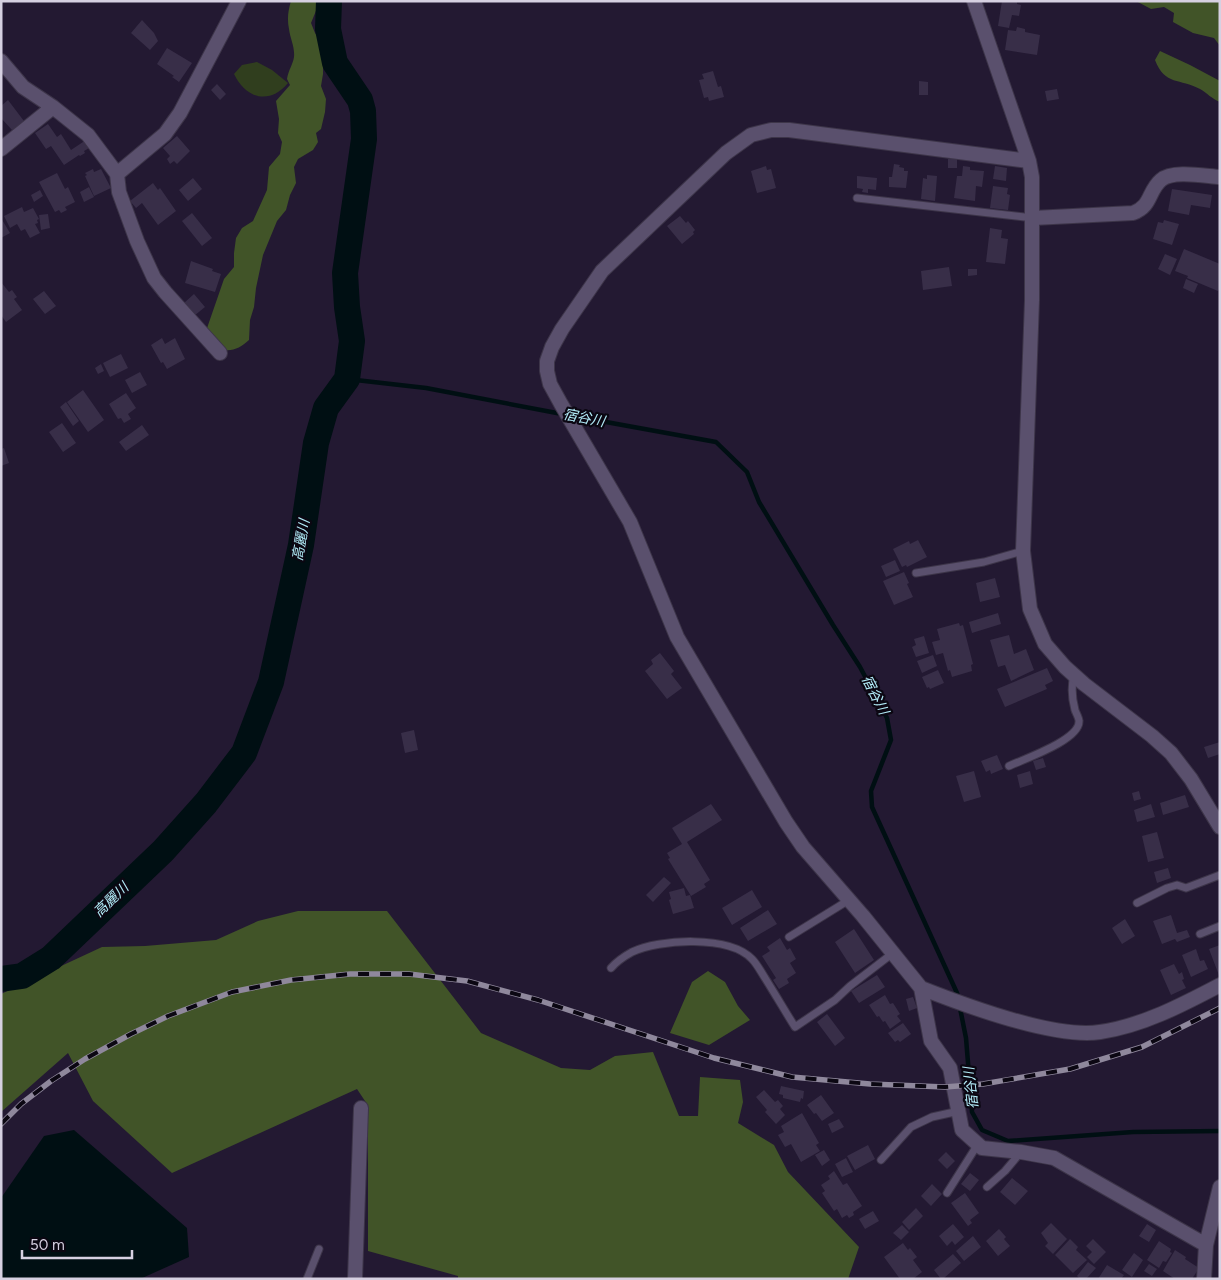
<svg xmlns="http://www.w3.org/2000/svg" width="1221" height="1280" viewBox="0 0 1221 1280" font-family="Figtree,'Noto Sans JP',sans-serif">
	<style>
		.green { fill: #303e1e }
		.forest { fill: #415428 }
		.water { fill: #000f13 }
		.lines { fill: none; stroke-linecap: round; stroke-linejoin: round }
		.stream { stroke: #000f13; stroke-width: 4.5 }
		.river { stroke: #000f13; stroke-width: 26 }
		.building { fill: #382e48 }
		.service-casing { stroke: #3d3549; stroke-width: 9 }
		.minor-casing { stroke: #3d3549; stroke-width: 16 }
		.service { stroke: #5a506d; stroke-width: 7 }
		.minor { stroke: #5a506d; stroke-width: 14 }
		.rail-casing { stroke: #8f889c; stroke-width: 5.5 }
		.rail { stroke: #0b0712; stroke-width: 4; stroke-dasharray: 11; stroke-linecap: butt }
		.labels { text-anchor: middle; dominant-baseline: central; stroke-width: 4.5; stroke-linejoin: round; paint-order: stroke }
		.water-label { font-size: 14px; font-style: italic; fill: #b2ecf8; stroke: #0b0712 }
	</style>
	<rect width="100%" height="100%" fill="#231932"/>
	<path class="green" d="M257,62L272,70L288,83C270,105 246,99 234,74L242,65Z"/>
	<path class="forest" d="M291,1H320L311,23L315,33L328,50L323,63V74L321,86L326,99L325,112L321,129L316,133L318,142L313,150L298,159L294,167L296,183L290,195L286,210L277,221L263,255L256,288L254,307L250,320L249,340C241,347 235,351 224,350L206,331L224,279L234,267V253L236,238L242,228L253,221L267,190L269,167L280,154L282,142L278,133L279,119L276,101L290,85L287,79C288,71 293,64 294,57C295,47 290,38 289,29C287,19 288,11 291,1Z
		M1136,1H1217L1220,3V46L1214,38L1193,33L1173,22L1174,13L1164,7L1151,9Z
		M1160,51L1190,65L1220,81V102C1212,99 1207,93 1200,89C1180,78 1165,86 1155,60Z
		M298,911H387L481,1033L561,1068L590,1070L615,1056L653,1052L679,1116H698L700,1077L740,1080L743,1102L738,1123L774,1145L788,1172L859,1247L848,1279H458V1276L368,1251V1140L367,1104L357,1089L172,1173L93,1101L68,1053L1,1112V994L102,947L145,946L216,940L258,921Z
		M708,971L725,982L738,1006L750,1020L709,1045L670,1033L692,982Z"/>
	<path class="water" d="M74,1130L187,1228L189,1257L140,1279H1V1198L44,1136Z"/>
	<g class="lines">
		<path class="stream" d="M347,379L426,388L562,414
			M573,416L716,442L747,472L759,502L833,625L860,667L887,718L891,740L871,791L872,807L957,993L966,1038L972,1112L982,1130L1008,1141L1133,1132L1220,1131"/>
		<path class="river" d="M1,979L22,976L51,958L163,851L206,803L244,753L271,682L301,545L316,443L326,408L347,379L352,341L347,307L345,273L364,139L363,111L360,100L335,63L328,29L329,1"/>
	</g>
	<path class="building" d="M1002,1H1017V4L1021,5L1019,16L1012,15L1009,28L998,26Z
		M142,20L154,33L158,41L150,50L131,33Z
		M1017,27L1025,29V32L1040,35L1037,55L1005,50L1008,30L1016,31Z
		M167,48L192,63L179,82L172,77L174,76L157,64Z
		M713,71L718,87L721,86L724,97L709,101L708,97L704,98L699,80L704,79L702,74Z
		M919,81L928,82V95H919Z
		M217,84L226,94L220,100L211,90Z
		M1057,89L1059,99L1047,101L1045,91Z
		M8,100L27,125L19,132L15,128L12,130L1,118V106Z
		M48,124L57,137L61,134L71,150L86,140L91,147L84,151L85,153L80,156L79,155L64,165L51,146L46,149L35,133Z
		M177,136L190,151L177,164L174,161L170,164L167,159L170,156L163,148Z
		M948,159H957V168H948Z
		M894,164L900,165L899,167L904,168V171H908L906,188L889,187V177H892Z
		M766,166L767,170L771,169L776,188L757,193L751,171Z
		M963,166L970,167V170L984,171L982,187L976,186L975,201L954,198L957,176H962Z
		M995,166L1007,168L1006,181L993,179Z
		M93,169L94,172L101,169L111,188L94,196L85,176L87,175L85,173Z
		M57,173L65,189L68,187L75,202L65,207L67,210L61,213L59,210L55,212L39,182Z
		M927,175L937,176L935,201L921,199L923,178L927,179Z
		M857,176L877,178L876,190L868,189V193L862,192L863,189L857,188Z
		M193,178L202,189L188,201L179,190Z
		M153,183L158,190L160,188L176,211L158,225L142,203L136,208L130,201Z
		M993,186L1008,188L1007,194L1010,195L1008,210L990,208Z
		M89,187L94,197L84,202L80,192Z
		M1172,189L1212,195L1210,208L1191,205L1189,215L1168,211Z
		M40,190L43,196L34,202L31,195Z
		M22,207L24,212L33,208L39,219L37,220L38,223L35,224L40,233L30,238L25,229L21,231L17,224L10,228L4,216Z
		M192,213L212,238L202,246L182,221Z
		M48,214L50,228L41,230L39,215Z
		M680,216L686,223L688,221L695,230L693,232L694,234L682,244L667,226Z
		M1,218L10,233L1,238Z
		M1164,220L1179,224L1172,245L1153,239L1158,222L1163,223Z
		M990,228L1002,230L1001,238L1008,239L1005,264L986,262Z
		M1184,249L1220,264V288L1218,291L1187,278L1188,276L1175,271Z
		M1165,254L1177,259L1170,275L1158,269Z
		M191,261L213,269L212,271L221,274L215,292L185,283Z
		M949,267L952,286L923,290L921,271Z
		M968,269H977V275L968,276Z
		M1186,279L1198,284L1194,293L1183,288Z
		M1,282L9,292L12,290L17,297L14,299L22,310L6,322L1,315Z
		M44,291L56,306L45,314L33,299Z
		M194,294L205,307L194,316L184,303Z
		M162,338L165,344L175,338L185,359L167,369L163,362L161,363L151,345Z
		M121,354L128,368L110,377L103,363Z
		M101,364L104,371L98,374L95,368Z
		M140,372L147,385L132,393L125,380Z
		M83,390L104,420L88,432L67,402Z
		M126,393L136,408L128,414L131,419L124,423L121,418L118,419L109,404Z
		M66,402L79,421L73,426L60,407Z
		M62,423L76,443L63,452L49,432Z
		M142,425L149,435L126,451L119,442Z
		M4,448L9,463L1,466V449Z
		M918,540L927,557L907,567L906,565L902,567L893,549L909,541L910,544Z
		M895,560L900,571L886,577L881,566Z
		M904,572L909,583L907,584L913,597L894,605L883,581Z
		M995,578L1000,597L980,602L976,583Z
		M998,613L1001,624L972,633L969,622Z
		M959,623L960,626L963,625L973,664L971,665L972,671L952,677L950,670L948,671L943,653L936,655L932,642L940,640L937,629Z
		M1009,635L1014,654L1026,649L1034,670L1011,681L1005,665L998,667L990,640Z
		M924,636L929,653L916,657L912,647L916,645L914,639Z
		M660,653L674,671L671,674L682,688L667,699L645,671L653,664L651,660Z
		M933,655L937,666L922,673L917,661Z
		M1047,668L1053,681L1045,685L1047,689L1005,707L997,689Z
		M938,670L944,683L930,689L929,687L927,688L922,677Z
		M414,730L418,750L405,753L401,733Z
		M1220,742V754L1208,758L1204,747Z
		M997,755L1003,769L991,774L990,770L986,772L981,761Z
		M1043,758L1046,767L1036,770L1033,761Z
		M974,771L981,797L964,802L956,776Z
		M1030,771L1033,784L1020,788L1017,775Z
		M1139,791L1141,799L1134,801L1132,793Z
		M1185,795L1189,807L1163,815L1160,803Z
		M711,804L722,820L687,842L710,880L704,884L706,887L691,896L668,859L670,858L667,853L682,844L672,828Z
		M1151,804L1155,817L1137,822L1134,810Z
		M1157,832L1164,858L1148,862L1142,836Z
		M1168,868L1171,878L1157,883L1154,872Z
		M664,877L671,883L653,902L646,895Z
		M684,888L686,896L690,895L694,908L673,914L669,900L671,899L669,892Z
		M752,890L762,907L732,925L722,908Z
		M768,910L777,924L748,941L740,928Z
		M1171,915L1177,933L1187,930L1190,937L1177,942L1175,939L1162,944L1153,921Z
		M1125,919L1135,936L1122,944L1112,928Z
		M854,929L874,960L855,973L835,942Z
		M780,938L787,950L790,948L796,959L790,963L796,973L787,979L789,983L779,989L773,980L776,978L762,956L770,951L767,947Z
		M1220,945V978L1209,949Z
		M1196,949L1200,961L1204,960L1208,969L1191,977L1182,955Z
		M1174,964L1179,974L1182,972L1184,979L1182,980L1186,988L1171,995L1160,970Z
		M877,975L885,987L859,1003L851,991Z
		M885,995L890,1004L893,1003L900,1014L897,1016L901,1021L890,1029L885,1021L883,1022L879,1016L877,1017L869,1005Z
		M913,997L917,1008L909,1011L906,999Z
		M827,1014L845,1038L835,1046L817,1022Z
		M903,1023L911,1034L900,1042L898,1040L895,1042L888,1033Z
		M781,1086L804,1091L803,1099L801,1098L800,1102L783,1098V1095L779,1094Z
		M764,1090L775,1102L778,1100L783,1106L780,1109L785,1115L776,1124L765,1112L767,1110L756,1097Z
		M821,1095L834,1113L822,1121L816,1113L814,1114L807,1105Z
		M802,1113L819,1143L816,1145L820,1151L801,1162L791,1144L785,1147L778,1135L784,1132L781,1126Z
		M839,1119L844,1127L832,1133L828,1124Z
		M868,1145L875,1159L855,1170L847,1156Z
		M824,1150L830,1160L822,1166L815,1155Z
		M946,1152L955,1161L947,1169L938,1160Z
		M846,1158L853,1172L842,1177L835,1164Z
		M834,1171L843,1185L847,1183L862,1206L853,1212L854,1215L849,1218L847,1215L842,1218L837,1209L834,1211L822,1193L825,1191L821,1185L830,1179L828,1176Z
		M970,1173L979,1180L970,1191L961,1184Z
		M1012,1178L1028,1191L1015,1205L1000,1192Z
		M932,1184L942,1194L931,1206L921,1196Z
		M965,1193L979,1213L970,1220L972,1223L968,1226L951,1203Z
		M916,1208L923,1216L909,1230L902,1222Z
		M873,1211L879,1221L865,1229L859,1219Z
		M1051,1223L1067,1239L1053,1254L1045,1246L1048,1243L1041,1233Z
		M953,1224L964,1237L955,1245L952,1241L947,1246L939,1236Z
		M1147,1224L1156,1230L1149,1242L1139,1236Z
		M902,1225L909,1232L901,1240L893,1233Z
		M999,1229L1006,1237L1004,1239L1010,1246L998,1256L986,1241Z
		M973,1236L981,1247L964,1261L956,1251Z
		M1070,1239L1078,1247L1076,1250L1087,1260L1073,1273L1055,1255Z
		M1093,1239L1106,1252L1094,1264L1087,1257L1092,1252L1086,1246Z
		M1159,1241L1171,1249L1170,1252L1172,1253L1166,1262L1163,1261L1159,1268L1147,1260Z
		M903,1243L908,1250L910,1248L917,1257L913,1260L922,1272L913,1279H900L884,1257Z
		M1175,1250L1186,1257L1185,1259L1199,1268L1192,1279H1175L1163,1271Z
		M1134,1253L1143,1260L1132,1277L1122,1270Z
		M953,1254L961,1263L943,1279H941L934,1270Z
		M1088,1262L1096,1268L1086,1279H1080L1077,1276Z
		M1149,1264L1157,1269L1152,1276L1144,1271Z
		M1107,1265L1124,1275L1121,1279H1098Z"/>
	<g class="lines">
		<defs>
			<path id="service" d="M857,198L1033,218
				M916,573L984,562L1023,551
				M1009,766C1024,759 1080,740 1079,721C1079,718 1076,713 1075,710C1072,699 1071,687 1074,675
				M1137,903L1167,888L1177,885L1186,888L1220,875
				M1200,934L1220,926
				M789,937L849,900
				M611,968C617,961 623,957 632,952C659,939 729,935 752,959C757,964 761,972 765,978C775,994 785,1011 795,1027L835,1000L850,986L893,953
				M881,1160L911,1127L932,1117L959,1111
				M987,1187L1005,1171L1021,1152
				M947,1193L978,1144
				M307,1279L319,1249"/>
			<path id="minor" d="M974,1L1029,161L1032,177V300L1023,551L1030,609L1045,644L1065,667L1084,684L1152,736L1171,753L1191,779L1220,827
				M1,61L23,87L53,107L88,135L117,174L119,192L137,241L154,278L165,292L220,353
				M1,149L53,107
				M1029,161L789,130H771L751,135L726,153L602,271L562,329L552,347L547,361V371L550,384L561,404L630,522L677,637L786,822L803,847L863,916L921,988L931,1041L950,1068L962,1130L982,1148L1021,1152L1054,1158L1206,1245
				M117,174L165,134L180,113L239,1
				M1033,218L1133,213C1152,206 1148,191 1161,180C1173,170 1204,176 1220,177
				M921,988C964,1005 1054,1039 1100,1032C1142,1026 1182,1005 1220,985
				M355,1279L361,1108
				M1204,1279L1206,1245L1220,1187"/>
		</defs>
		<use href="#service" class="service-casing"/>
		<use href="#minor" class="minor-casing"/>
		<use href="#service" class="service"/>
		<use href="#minor" class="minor"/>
		<defs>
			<path id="rail" d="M1,1124L21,1104L51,1081L85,1059L131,1034L168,1016L232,992L291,980L350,974H409L467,981L538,1000L714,1058L792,1077L870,1084L945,1087L983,1084L1070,1069L1142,1047L1220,1008"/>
		</defs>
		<use href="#rail" class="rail-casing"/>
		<use href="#rail" class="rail"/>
	</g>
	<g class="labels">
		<g class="water-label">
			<text transform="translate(584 418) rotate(11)">宿谷川</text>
			<text transform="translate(301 540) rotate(-80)">高麗川</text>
			<text transform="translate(875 695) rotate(63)">宿谷川</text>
			<text transform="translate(111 900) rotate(-44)">高麗川</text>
			<text transform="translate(971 1088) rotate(-96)">宿谷川</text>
		</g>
	</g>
	<rect width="1221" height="1280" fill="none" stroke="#d6d0e1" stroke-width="5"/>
	<path d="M22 1250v8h110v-8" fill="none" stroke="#d6d0e1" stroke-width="2.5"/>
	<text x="30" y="1250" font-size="15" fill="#d6d0e1" stroke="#0b0712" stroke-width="4" paint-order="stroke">50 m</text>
</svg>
